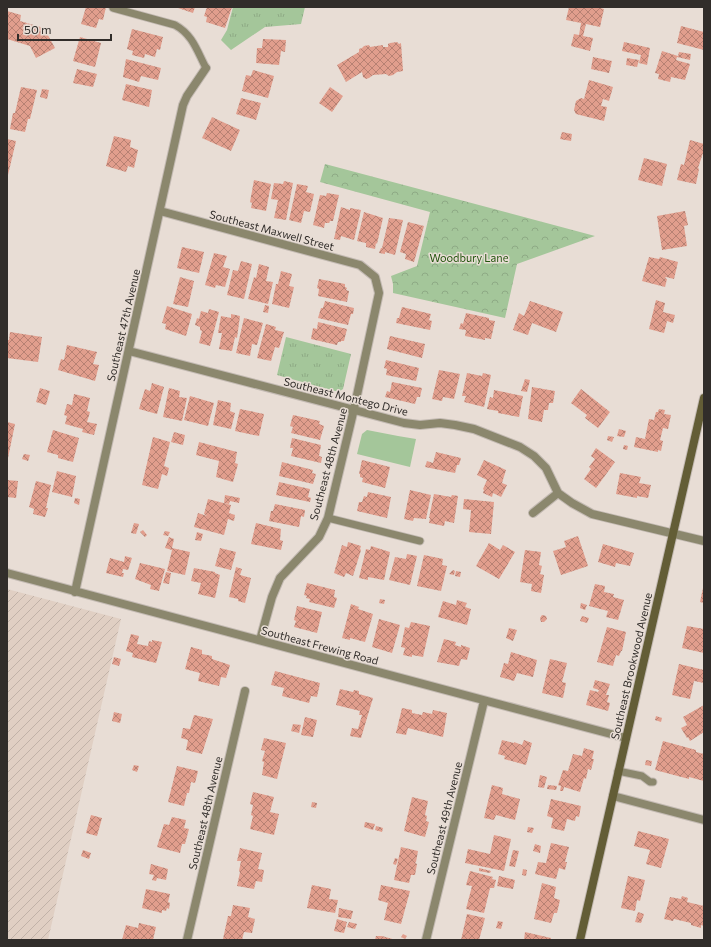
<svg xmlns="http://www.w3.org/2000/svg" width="711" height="947" viewBox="0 0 711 947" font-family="Commissioner,sans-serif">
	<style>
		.industrial { fill: url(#industrial-furrows) }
		.grass { fill: url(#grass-tufts) }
		.forest { fill: url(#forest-crowns) }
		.green { fill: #a4c69a }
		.building { fill: url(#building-cross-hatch) }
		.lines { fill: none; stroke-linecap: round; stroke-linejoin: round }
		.lane-casing { stroke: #c3bab3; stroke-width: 9 }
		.street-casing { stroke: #c3bab3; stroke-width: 10 }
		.secondary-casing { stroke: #c3bab3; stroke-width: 10 }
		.lane { stroke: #8b876d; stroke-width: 7 }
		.street { stroke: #8b876d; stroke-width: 8 }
		.secondary { stroke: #635d36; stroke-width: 8 }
		.labels { text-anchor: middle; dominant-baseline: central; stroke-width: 3; stroke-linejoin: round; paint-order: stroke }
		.street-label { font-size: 11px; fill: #312d2a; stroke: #e8ddd5 }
		.park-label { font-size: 11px; fill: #21540c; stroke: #e8ddd5 }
	</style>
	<defs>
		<pattern id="industrial-furrows" width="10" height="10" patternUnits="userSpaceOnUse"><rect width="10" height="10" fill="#e0cfc3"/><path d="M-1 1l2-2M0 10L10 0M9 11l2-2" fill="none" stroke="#c1b2a8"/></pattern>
		<pattern id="grass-tufts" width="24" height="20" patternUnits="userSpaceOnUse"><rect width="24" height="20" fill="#a4c69a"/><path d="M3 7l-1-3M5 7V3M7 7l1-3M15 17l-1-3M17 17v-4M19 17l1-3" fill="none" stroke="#8eaa85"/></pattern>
		<pattern id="forest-crowns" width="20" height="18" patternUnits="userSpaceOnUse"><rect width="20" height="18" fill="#a4c69a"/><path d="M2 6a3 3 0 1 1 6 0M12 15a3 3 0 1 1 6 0" fill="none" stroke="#8eaa85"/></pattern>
		<pattern id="building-cross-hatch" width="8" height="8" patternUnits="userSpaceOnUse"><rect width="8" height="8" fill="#e19e8d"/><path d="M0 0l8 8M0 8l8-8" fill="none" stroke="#b78173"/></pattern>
	</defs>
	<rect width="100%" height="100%" fill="#e8ddd5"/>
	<path class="industrial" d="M7,589L121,619L48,940H7Z"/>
	<path class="grass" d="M233,7H305L301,24L265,27L231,50L221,40L227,30Z
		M286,337L351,354L343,389L340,391H335L277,375Z"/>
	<path class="forest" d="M325,164L595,236L517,264L505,318L393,293V284L391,276L417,266L430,212L320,182Z"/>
	<path class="green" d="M367,430L398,436L416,439L410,467L357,454L362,434Z"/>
	<path class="building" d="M86,7H106L103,20L99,19L96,28L81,24Z
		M175,7H195L193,13Z
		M207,7H232L225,28L206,22L207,17L204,16Z
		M569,7H597L604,9L600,27L586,24L583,36L593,38L590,51L571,46L574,34L579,35L581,23L566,20Z
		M7,11L21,15L20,21L44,28L55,48L36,58L30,46L7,39Z
		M681,26L704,32V50L677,43Z
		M132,29L163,37L160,50L157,49L155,57L145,54L144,58L132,55L133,51L127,49Z
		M80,37L101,43L95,67L73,61Z
		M263,39L286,40L285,52L281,51L279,65L256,63L257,48H262Z
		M397,42L399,44L401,43L403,71L397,72L393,75L389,76L386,74L373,75L369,78L366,79L363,77L362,72L346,82L337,65L359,52V49L362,48L364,46L369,45L370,47L383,45V47H388V44L390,43Z
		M624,42L650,48L647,65L639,63L641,55L622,51Z
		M662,51L678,56L679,52L691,54L690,60L677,57L676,60L690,64L685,80L671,77L670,82L658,79L659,74L655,73Z
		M593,57L612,61L609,73L591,69Z
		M627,58L639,60L637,67L626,65Z
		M126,59L161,68L158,80L141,76L139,82L123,77Z
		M77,69L97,74L93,87L73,83Z
		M253,70L274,76L268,98L242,91L246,75L251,76Z
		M589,80L613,87L609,101L603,99L601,106L607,107L604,121L576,114L574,110L576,101L581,98L584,99Z
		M126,84L152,90L149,107L122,100Z
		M21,87L37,90L30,119H28L25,132L10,129L13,113H15Z
		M330,87L343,96L332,112L319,103Z
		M42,89L49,90L47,99L40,97Z
		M241,98L261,103L256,120L236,114Z
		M212,117L240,130L231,151L202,138Z
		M562,132L572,134L571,141L560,139Z
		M114,136L131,140L130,147L138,150L134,168L128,166L126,172L106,166Z
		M7,139L16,141L8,175H7Z
		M690,140L704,144V150L698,168L699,169L696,184L677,180L681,164L684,165Z
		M644,158L667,164L662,186L638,180Z
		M254,180L271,184L266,211L251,208L252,203L250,202Z
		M284,181L293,183L286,220L274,218L278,200L271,199L274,183L283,184Z
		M297,184L308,186L306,192L314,194L310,212L304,211L301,223L289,220Z
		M327,193L339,195L333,221H330L329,223H325L324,228L313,225L320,195L326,196Z
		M341,207L350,210V208L361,210L354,240L341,236L340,240L334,239Z
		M685,211L688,225L684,226L687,246L662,250L657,216Z
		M364,212L383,218L377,244L376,243L375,249L366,247V243L357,241Z
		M389,218L403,220L395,255L385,252V254L379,253L381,248H382Z
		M408,222L424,226L414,262L405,259L406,254L400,252Z
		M182,247L204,252L199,273L177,268Z
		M214,253L227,256L223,267L230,269L225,287L216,285L215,288L205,285Z
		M649,257L659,259L660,257L678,262L674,279L666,277L665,278L667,279L665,287L642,281Z
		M241,261L252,264L244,299L227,295L233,270L238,271Z
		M259,264L269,267L266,281L273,282L268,304L248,299L254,277L256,278Z
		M281,271L292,274L289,286L294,287L289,308L272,304L276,284H278Z
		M180,277L194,281L188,307L173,304Z
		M319,279L345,284V287L347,288L346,290L349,291L347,302L318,296L319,289L317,288Z
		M656,300L665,303L663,312L675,315L673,323L667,321L664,333L649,329Z
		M325,301L354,308L353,314H351L348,325L318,318L321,308H323Z
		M530,301L563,312L556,332L532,323L528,335L513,330L519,313L524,316Z
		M265,305L269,306L268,313L263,312Z
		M167,306L192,314L186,336L165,329L166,324L162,323Z
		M402,307L431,314L429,320L432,321L430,330L396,323L397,318H399Z
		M209,309L219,312L210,346L199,343L202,331L200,330V327L195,325L197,318L199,319L201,311L208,313Z
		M466,313L489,318V320L495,321L491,339L485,338V340L465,336L466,330L459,329L461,323L463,324Z
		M231,314L240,316L237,338L235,337L232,351L219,349L222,333H218L221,316L231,318Z
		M244,318L263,323L257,345L252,344L250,356L236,353Z
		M318,322L347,329L344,341H341V342H338L337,345L311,339L313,328L317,329Z
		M266,324L276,327L275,330L284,332L279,348L275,347L271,361L257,358Z
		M10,332L42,337L38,362L7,358V340H9Z
		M390,336L425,344L422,358L387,349Z
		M67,345L97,352L93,364L99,365L95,381L58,370L61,359L64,360Z
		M386,360L419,368L416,381L386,375L387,369L384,368Z
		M439,370L460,374L454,399L443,397L442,401L432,399Z
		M467,373L482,376L483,373L491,375L484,407L464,402L466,396H462Z
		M525,379L530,380L527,392L521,391Z
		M392,382L422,388L420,397H417L415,404L385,397L387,391L390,392Z
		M152,383L164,387L157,414L139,409L145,389L150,391Z
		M532,387L555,391L553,403H549L548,410H544L542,422L528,419Z
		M40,388L50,391L46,405L36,402Z
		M169,388L180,391L179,397L187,398L182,421L163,417Z
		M581,389L610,412L598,428L585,418L587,415L571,403Z
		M494,390L523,396L519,417L498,413V411L487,409L490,397L493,398Z
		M74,394L90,398L87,411L90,412L87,422L97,424L94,435L82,432L83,429L65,424L67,416L64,415L67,404L72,405Z
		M190,396L214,403L208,426L184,420Z
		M218,400L231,403L230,411L235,413L231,429L213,425Z
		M240,409L264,414L259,436L235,431Z
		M659,409L665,410L664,414L671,415L668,429L663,428L660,440L663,441L661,451L658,450V452L634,447L636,437L645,439L649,419L654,420L656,412H658Z
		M293,415L320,421L319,424L324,426L320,440L291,433L293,427L290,426Z
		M7,422L15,424L8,458H7Z
		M619,429L626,431L624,437L617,436Z
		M53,430L79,438L73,462L58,458V455L47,452Z
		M174,432L185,435L183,445L171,442Z
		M608,436L614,437L612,442L607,440Z
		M153,437L170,442L164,466L169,468L167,476L162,474L158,489L142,485Z
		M292,438L321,445L319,456L322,457L321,463L291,456L293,448H290Z
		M199,442L237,452L235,463L238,464L233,482L216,477L219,461L196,455Z
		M624,445L628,446L627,450L623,449Z
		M596,448L615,462L596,488L584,479L591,469L589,467L595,459L591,456Z
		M436,452L461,458L459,465H457L455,473L425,467L427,461L433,463Z
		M24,454L30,455L28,461L22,459Z
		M362,460L390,467L385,488L362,482L363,478L360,477V474H359Z
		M484,460L506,470L502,483L507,485L501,497L493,493L492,497L483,493L484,490L483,489L487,480L477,475Z
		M282,462L313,470L312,473L316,474L313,484L279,476Z
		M57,471L76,476L72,497L52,492Z
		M620,473L641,477L639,483L651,485L648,498L637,496V498L616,494Z
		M7,480L18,481L16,498L7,497Z
		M36,481L51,485L46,508H48L45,517L33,514L34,509L29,507Z
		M279,482L310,489L308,497L311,498L310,502L276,495Z
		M410,490L431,495L426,519L414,518L413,521L404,519Z
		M368,492L391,497L387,518L357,511L359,502H362L364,496L367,497Z
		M434,494L451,497L452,495L458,496L454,523L445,521L444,526L429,523L430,518H429Z
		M225,495L240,498L239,503L230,501L229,504L224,503Z
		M75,498L80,499L79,505L74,503Z
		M208,499L231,505L229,513L235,515L234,521L228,519L224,535L194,527L198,513L207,516L204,514Z
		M464,499L494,502L491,534L469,532L471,510L463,509Z
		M275,504L305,510L304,517L301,516L299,527L269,521L271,511H273Z
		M134,523L139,524L136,534L131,533Z
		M256,523L281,529L280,540L283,541L281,550L251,544Z
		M143,530L147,535L145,537L140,532Z
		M165,531L170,532L168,536L163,535Z
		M197,532L203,534L201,541L195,540Z
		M578,536L588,566L561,575L553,551L566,547L564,541Z
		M169,537L174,539L172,548L190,552L185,575L167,571L172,550L165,548Z
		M348,542L361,546L360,549L361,550L353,576L346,573L344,577L334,573L342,545L347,547Z
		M489,543L500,550L503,545L515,552L499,579L476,566Z
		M603,544L634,553L630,566L616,563L615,567L598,562Z
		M371,546L390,552L384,580L368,577V580L359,578L366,549L370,550Z
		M220,548L236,552L231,570L215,566Z
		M525,550L541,552L539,565L542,566L540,574L544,575L541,593L531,591L532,584L520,582Z
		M407,554L417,556L410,585L389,580L395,557L406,559Z
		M424,555L443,559L442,565L447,566L441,591L417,586Z
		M125,556L132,558L128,570L123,569L122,573H124L123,577L106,573L110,558L124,562Z
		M140,563L165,569L159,591L150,589L151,585L135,579Z
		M236,567L242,569L240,575L251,578L245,603L238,601V599L229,597Z
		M194,568L215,572V573L220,575L215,598L198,594L201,583L191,581Z
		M453,570L455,571L454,575L449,574Z
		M456,571L461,572L460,577L455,576Z
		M166,572L171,573L169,584L163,583Z
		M307,583L335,590L334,597L337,598L334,608L309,602L310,599L306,598L307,596L304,595Z
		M595,584L605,586L604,592L614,594L613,597L624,600L618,620L606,617L608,611L589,606Z
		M703,588H704V603L700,602Z
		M380,599L385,600L384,604L379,603Z
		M457,600L467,603L465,607L471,609L467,625L438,617L443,601L456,605Z
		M581,603L587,605L585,610L580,608Z
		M351,604L359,607L358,609L373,614L365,642L350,638V640L342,638Z
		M297,606L322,612L317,633L294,627L296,621L294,620Z
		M542,615L546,616L547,619L544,622H541L540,618Z
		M582,616L589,618L587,623L580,621Z
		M379,619L400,625L392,653L372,647Z
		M411,622L430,626L423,657L412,655V657L403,655L405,648L401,647L405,627L409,628Z
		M687,626L704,629V653L682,648Z
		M607,627L626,632L622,651H621L619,656L616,655L613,666L597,662Z
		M509,628L517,630L513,641L506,638Z
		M131,634L139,636L137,644L148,646L149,641L152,642V640L162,642L156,663L132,657L133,653L126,651Z
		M444,639L456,642L455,645L461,647V645L470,648L467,660L461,659L459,666L437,662Z
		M191,647L202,650V654L212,656V659L230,665L226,678L221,677L219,686L198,681L200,673L185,669Z
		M511,652L537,660L533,677L517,673L514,681L500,677L504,663L508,664Z
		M114,657L121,659L119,666L112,664Z
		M550,659L567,663L562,682L566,683L563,698L542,693Z
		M679,664L704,670V683L694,681L690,699L672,695Z
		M275,671L320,683L317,697L311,696L309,703L282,696L284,688L271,685Z
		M595,680L610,684L606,695H609L607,702L610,703L608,711L586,705L590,690L598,692L599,690L593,688Z
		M340,689L353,692L354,690L359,691V694L373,698L361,738L350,736L352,728L358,729L362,715H359L360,711L336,705Z
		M704,705V732L690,741L688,737L687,738L681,728L687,725L683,717Z
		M402,708L412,710V713L422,715L423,712L432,714L433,710L447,713L443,737L408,728L406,735L396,733Z
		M114,712L122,714L120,723L112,721Z
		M194,715L213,719L202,754L186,750L188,740L181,738L183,728L190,729Z
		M656,716L662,718L661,722L655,720Z
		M305,717L317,720L313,737L301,735Z
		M293,724L301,725L299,733L291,731Z
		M264,738L286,743L277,779L262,775L264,762L262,761L265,751L261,750Z
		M502,740L514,743V742L522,745L524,740L532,743L526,765L504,759L505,756L498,754Z
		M663,741L696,750V752L704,754V781L689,777V779L655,770Z
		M584,748L594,751L592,759H594L591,770L588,769L586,779L584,778L580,792L564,787L563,791H560L561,786L558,785L563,770L568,771L573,754L582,756Z
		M646,760L652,761L651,766L645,765Z
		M134,765L139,766L137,772L132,770Z
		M177,766L198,771L195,783L191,782L189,793H187L184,806L168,802Z
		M540,775L547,777L544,788L538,787Z
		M492,785L503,788L502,794L520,799L515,820L496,815L494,820L484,818Z
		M548,785L557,786L556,790L547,789Z
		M253,792L274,797L270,812L279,814L274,835L250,829L253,816L251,815L253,805L250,804Z
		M412,797L428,801L425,815L427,816L426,821L429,822L425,837L404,831Z
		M551,799L581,806L579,817L576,816L575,821L567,819L564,831L551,828L553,818L547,816Z
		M312,802L317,803L316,808L311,807Z
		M91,815L102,818L97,836L86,833Z
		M172,817L186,820L184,828L189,829L185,844H182L180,853L157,847L164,824L169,825Z
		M365,822L375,824L373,830L364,827Z
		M376,826L383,828L382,832L375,830Z
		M528,827L534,828L532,833L527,832Z
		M638,831L669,839L661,868L646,864L650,850L634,846Z
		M494,835L511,839L504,871L465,863L468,849L490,854Z
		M551,843L569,847L565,862H567L565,870L559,868L556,879L535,874L538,862L546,863Z
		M535,844L541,846L540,853L533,851Z
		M401,847L418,851L416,862L415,863L417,864L415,875H411L409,883L394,880Z
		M240,848L262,853L258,869L264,870L262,882L256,881L254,889L237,886L240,872L239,871L241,861H237Z
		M83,850L91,853L89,859L81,856Z
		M513,850L519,851L515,867L509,866Z
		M395,858L398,859L396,865L393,864Z
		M151,864L168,869L166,880L157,878L156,881L152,880L154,875L149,874Z
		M479,868L491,871L490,873L479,871Z
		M523,869L527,870L526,876L522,875Z
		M470,871L493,877L492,879L496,880L494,888H490L484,913L466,909L472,886L466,885Z
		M499,876L515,880L513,889L497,886Z
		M628,876L645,880L640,901L637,900L635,911L621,908Z
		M542,883L556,887L554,898L560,900L557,913H554L551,923L534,919Z
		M312,885L331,889L329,899L338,900L335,913L307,908Z
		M381,885L410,891L401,924L384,920L388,903L378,900Z
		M146,889L170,894L168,902L170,903L169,909L167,908L166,911L162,910V913L142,908Z
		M682,896L688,898L687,902L704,906V926L701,925V928L691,925V923L674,919L673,921L664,919L670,897L681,899Z
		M233,905L250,908L248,917L255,919L252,933L244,932L242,940L223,939L228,916H231Z
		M339,908L353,911L351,919L338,917Z
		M638,912L644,914L641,923L635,922Z
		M467,914L485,918L479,940H461Z
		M337,919L347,922L344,933L334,931Z
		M498,921L503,922L501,929L496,928Z
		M349,922L357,924L355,929L347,927Z
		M139,923L156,927L153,940H122L126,925L138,928Z
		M525,932L551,938V940H524Z
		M403,934L407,936L405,939L401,937Z
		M376,936H382L396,940H375Z"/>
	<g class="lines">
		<defs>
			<path id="lane" d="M113,8L175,25C193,35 197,51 206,68
				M328,518L420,541
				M618,771L642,776L650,782H653"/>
			<path id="street" d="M160,211L360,265L375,277L379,293L354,409L328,518L319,537L280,578L272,597L260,640
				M129,351L404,423L420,425L440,423L455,425L474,429L520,447L534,456L546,468L558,493L572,503L592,514L704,541
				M533,513L558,493
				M7,573L626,738
				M75,592L183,105L187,96L206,68
				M613,796L704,820
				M187,940L245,691
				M426,940L484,701"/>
			<path id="secondary" d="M580,940L704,398"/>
		</defs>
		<use href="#lane" class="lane-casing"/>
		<use href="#street" class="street-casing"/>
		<use href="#secondary" class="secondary-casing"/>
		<use href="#lane" class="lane"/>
		<use href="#street" class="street"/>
		<use href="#secondary" class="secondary"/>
	</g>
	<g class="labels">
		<g class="street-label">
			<text transform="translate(272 230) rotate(15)">Southeast Maxwell Street</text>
			<text transform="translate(123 325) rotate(-77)">Southeast 47th Avenue</text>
			<text transform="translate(346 396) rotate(14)">Southeast Montego Drive</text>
			<text transform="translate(328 464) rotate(-75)">Southeast 48th Avenue</text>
			<text transform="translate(320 645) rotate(15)">Southeast Frewing Road</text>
			<text transform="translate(631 666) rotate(-77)">Southeast Brookwood Avenue</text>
			<text transform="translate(205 813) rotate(-77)">Southeast 48th Avenue</text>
			<text transform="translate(444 818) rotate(-76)">Southeast 49th Avenue</text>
		</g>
		<g class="park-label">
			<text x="469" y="257">Woodbury Lane</text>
		</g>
	</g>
	<rect width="711" height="947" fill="none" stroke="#312d2a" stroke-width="16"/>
	<path d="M18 34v6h93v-6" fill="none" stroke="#312d2a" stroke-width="2"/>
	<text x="24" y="34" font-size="12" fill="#312d2a" stroke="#e8ddd5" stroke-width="3" paint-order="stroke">50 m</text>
</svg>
